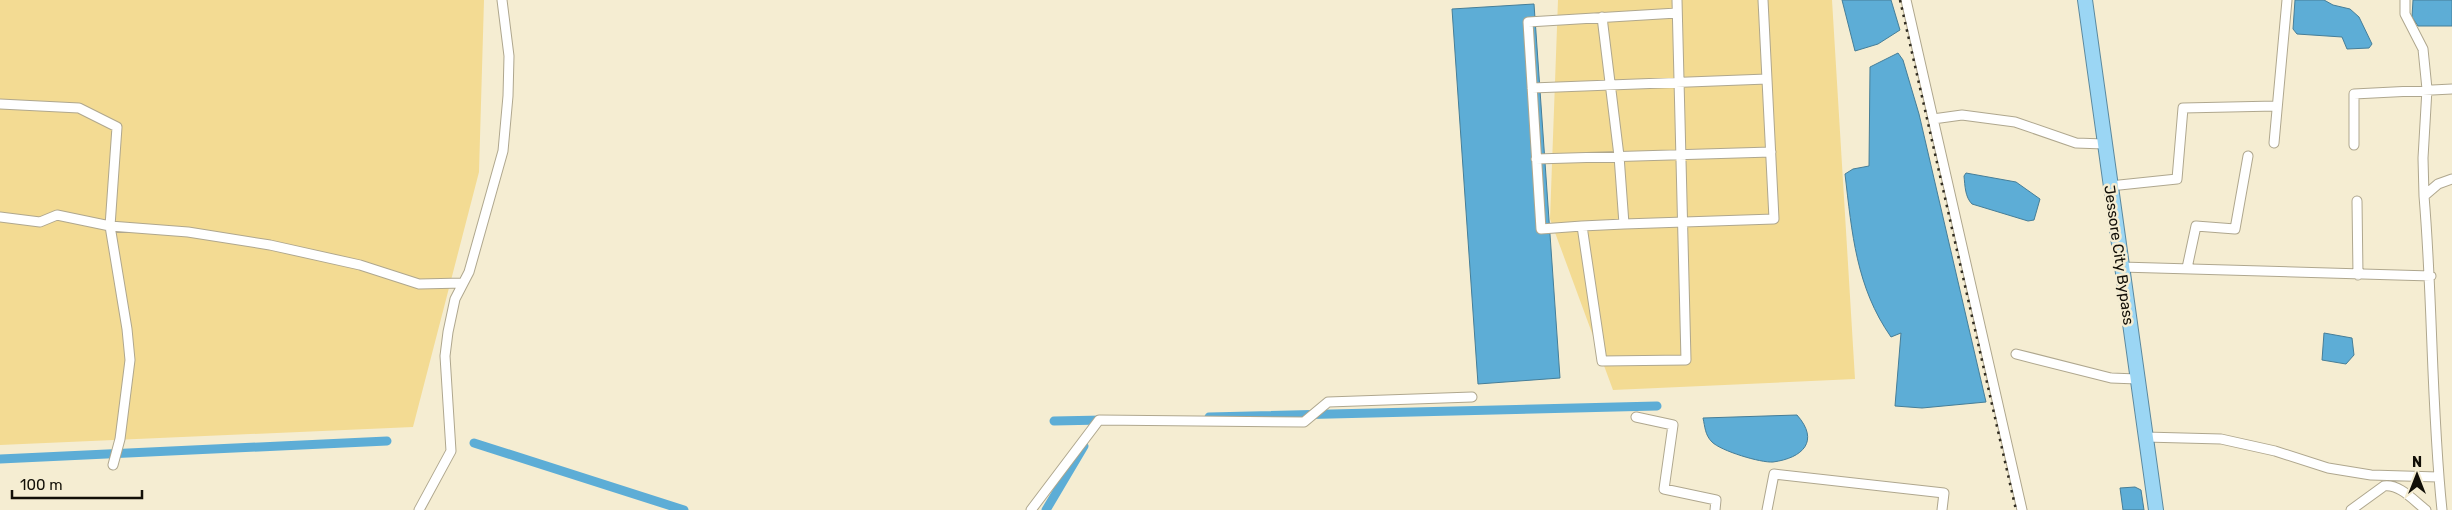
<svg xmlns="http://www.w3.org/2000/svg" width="2452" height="510" viewBox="0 0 2452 510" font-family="Rubik,sans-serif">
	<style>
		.green { fill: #f3db93 }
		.water { fill: #5dadd6; stroke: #467e98 }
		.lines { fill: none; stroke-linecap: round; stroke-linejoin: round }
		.canal { stroke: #5dadd6; stroke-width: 9 }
		.minor-casing { stroke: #afa78e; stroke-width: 11 }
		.trunk-casing { stroke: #5b899f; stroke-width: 16 }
		.minor { stroke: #fff; stroke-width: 9 }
		.trunk { stroke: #9bd6f4; stroke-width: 14 }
		.rail { stroke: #302c22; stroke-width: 2.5; stroke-dasharray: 2.5 5; stroke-linecap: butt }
		.labels { text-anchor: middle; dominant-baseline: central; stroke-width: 5; stroke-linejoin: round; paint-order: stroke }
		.street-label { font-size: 15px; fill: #120f07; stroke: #f5edd2 }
	</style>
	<rect width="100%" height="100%" fill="#f5edd2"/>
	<path class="green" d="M0,0H484L479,172L413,427L0,445Z
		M1558,0H1832L1855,379L1613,390L1550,219Z"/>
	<path class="water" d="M1842,0H1891L1900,30L1878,44L1855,51Z
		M2295,0H2324L2333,5L2350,9L2359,17L2372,44L2369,48L2347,49L2342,37L2297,34L2293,29Z
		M2413,0H2452V26H2418L2412,17Z
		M1534,4L1560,378L1478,384L1452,9Z
		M1898,53L1903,60L1919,114L1986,402L1922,408L1895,406L1901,333L1891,337C1856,287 1852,233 1845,174L1853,169L1869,166L1870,67Z
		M1966,173L2016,182L2040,199L2034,220L2028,221L1972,204C1965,197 1965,186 1964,176Z
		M2324,333L2352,338L2354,355L2346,364L2322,360Z
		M1797,415C1820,441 1803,458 1773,462C1761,463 1721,451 1712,442C1705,435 1705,427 1703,418Z
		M2135,487L2141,490L2144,510H2123L2120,488Z"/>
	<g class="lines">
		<path class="canal" d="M1209,417L1657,406
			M1054,421L1103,420
			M474,443L684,510
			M0,459L387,441
			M1046,510L1084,446"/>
		<defs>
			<path id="minor" d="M1677,0L1686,360L1602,361L1582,226L1541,229L1528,22L1677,13
				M1906,0L2022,510
				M2405,0V14L2423,49L2427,89L2423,158L2424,196
				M1602,17L1619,156L1624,224L1774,219L1763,0
				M1532,88L1767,79
				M0,104L79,108L117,127L110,226L188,232L270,245L360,265L419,284L463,283
				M1933,119L1962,115L2015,122L2076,143L2104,144
				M2274,143L2287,0
				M2354,145V94L2452,89
				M1536,159L1771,152
				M2110,186L2177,179L2183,108L2276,106
				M2357,201L2358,275
				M0,217L40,222L57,215L110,226L127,329L130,360L120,439L113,465
				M1582,226L1624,224
				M2121,267L2431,276
				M2187,268L2196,226L2235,229L2248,156
				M2016,354L2111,378L2137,379
				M1636,417L1673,425L1664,489L1716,500L1715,510
				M2145,437L2221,439L2275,451L2328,468L2371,475L2438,477
				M419,510L451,451L445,356L448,332L455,299L469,272L503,151L508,96L509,56L502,0
				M1031,510L1099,420L1304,422L1328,402L1472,397
				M1767,510L1774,474L1944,493L1942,510
				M2351,510L2384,486C2400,484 2413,500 2426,510
				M2442,510C2431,406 2433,301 2424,196L2438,184L2452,179"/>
			<path id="trunk" d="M2085,0L2156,510"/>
		</defs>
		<use href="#minor" class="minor-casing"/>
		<use href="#trunk" class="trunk-casing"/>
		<use href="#minor" class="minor"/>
		<use href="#trunk" class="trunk"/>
		<path class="rail" d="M1900,0L2016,510"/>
	</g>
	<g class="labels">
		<g class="street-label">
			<text transform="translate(2119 255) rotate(82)">Jessore City Bypass</text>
		</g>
	</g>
	<g transform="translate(2417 475)" stroke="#f5edd2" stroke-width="4" paint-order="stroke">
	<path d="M0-4L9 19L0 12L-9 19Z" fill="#120f07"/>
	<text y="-8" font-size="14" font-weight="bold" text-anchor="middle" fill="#120f07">N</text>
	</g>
	<path d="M12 490v8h130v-8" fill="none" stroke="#120f07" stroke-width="2.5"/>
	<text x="20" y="490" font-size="15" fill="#120f07" stroke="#f5edd2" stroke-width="4" paint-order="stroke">100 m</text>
</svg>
